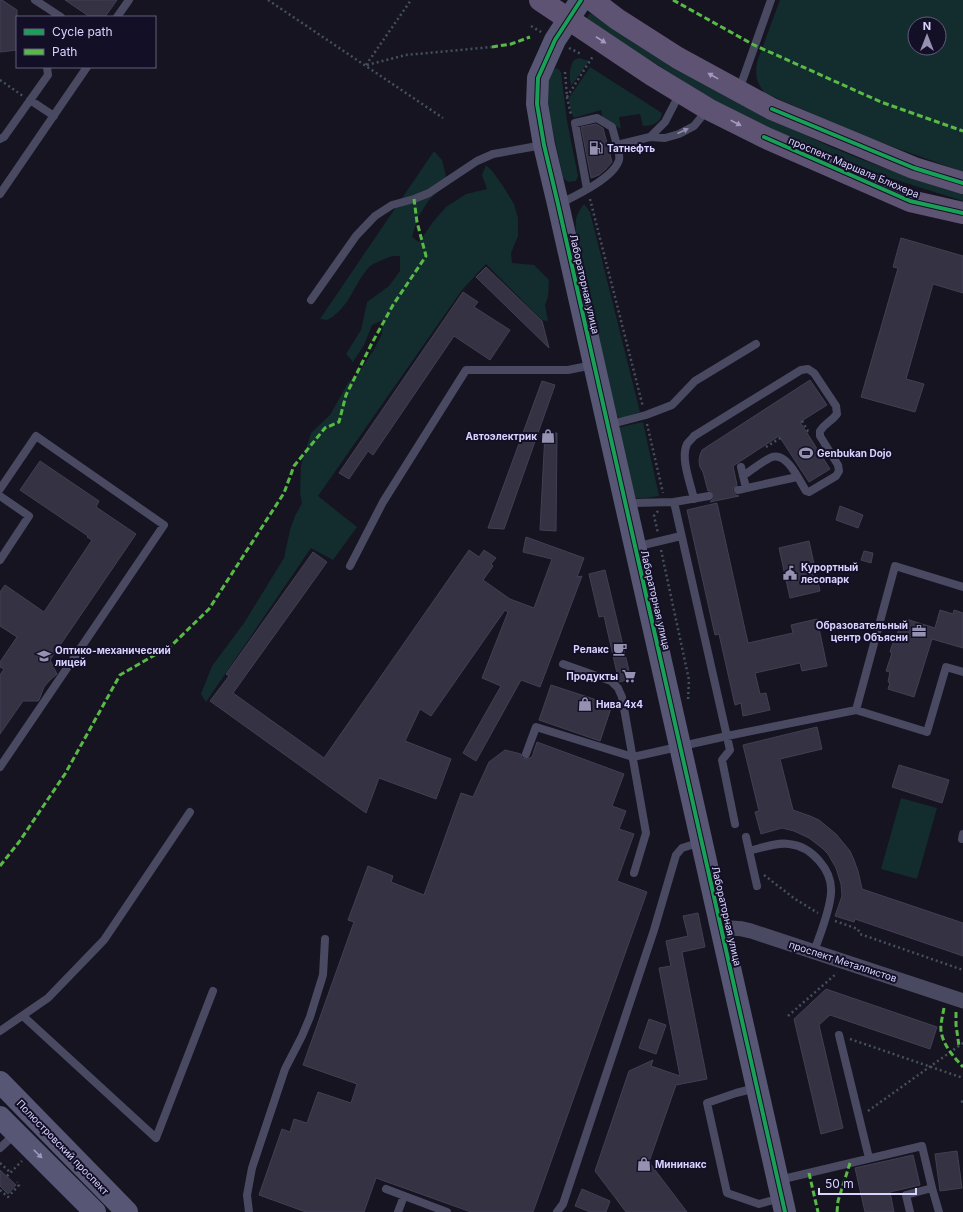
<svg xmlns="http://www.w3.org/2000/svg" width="963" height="1212" viewBox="0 0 963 1212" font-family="Inter,sans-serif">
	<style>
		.green { fill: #132c2d; fill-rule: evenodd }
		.building { fill: #343243; stroke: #433f54 }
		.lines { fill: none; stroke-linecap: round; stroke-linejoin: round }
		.path { stroke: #44505f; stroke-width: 2.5; stroke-dasharray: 2 3; stroke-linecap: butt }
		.lane { stroke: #4a4962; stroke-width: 8 }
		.street { stroke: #4a4962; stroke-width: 15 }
		.secondary { stroke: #575674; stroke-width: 22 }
		.primary { stroke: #5e5373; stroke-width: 22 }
		.quiet { stroke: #58b947; stroke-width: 3; stroke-dasharray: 6 3; stroke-linecap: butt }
		.cycleway-casing { stroke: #130f26; stroke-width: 6 }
		.cycleway { stroke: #1a9f57; stroke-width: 4 }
		.oneway { fill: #a29ac0 }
		.oneway2 { fill: #928eb0 }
		.oneway3 { fill: #9e9bc0 }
		.labels { text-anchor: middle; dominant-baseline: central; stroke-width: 4; stroke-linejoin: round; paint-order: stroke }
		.poi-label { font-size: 10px; font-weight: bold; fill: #d9d4ff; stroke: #130f26; text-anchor: start }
		.street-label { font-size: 10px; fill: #d9d4ff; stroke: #130f26 }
	</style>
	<rect width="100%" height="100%" fill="#161421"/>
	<path class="green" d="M780,0H963V172L863,136L765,93C756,83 755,74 757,62ZM915,24H939V48H915Z
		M589,14H592C646,48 700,83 757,112C801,134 847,155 893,171C916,178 940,185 963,193V201L890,178L798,142L711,99L588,21L587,18Z
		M579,58L589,61L571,86C569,76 569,68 574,60Z
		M590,67L662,113C661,123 652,126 643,126L640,114L619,117L621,129L603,119L601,110L574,118L571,112L569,98Z
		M557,68L561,72L567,121L578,176L576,181C569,182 567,183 563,177L548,109V84L551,73L553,70Z
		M434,151L442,160L446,176L445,184L429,200L418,217L412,237L419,242L424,235L433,222L446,207L466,194L487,189L482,175L486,165L493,172L503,186L514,204L518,218V236L511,253L512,263L534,265L549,280L548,297L545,305L548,321L542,320L486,264L462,290L318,496L357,527L333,560L311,548L206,702L201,694L212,666L244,623L284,558L290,530L295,516L302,503L300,493L301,465L311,433L330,415L348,383L357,375L373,351L382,334L383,320L372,325L364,345L353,362L346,354L361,330L367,302L389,286L400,271V256C391,256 391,256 382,260C378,262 372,264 369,267C353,285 350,308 327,320L320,319Z
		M584,204L590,212L640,412L620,419L614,413L576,232C575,218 576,215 584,204Z
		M643,422L659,496L646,498H630L618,430L621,427Z
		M901,798L937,808L917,879L881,869Z"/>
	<path class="building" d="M0,0H2L17,10V50L0,52Z
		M65,0H117L105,17H90Z
		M596,124L603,128L612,162L606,169L599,175L591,178L581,127Z
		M901,238L963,256V293L933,284L906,379L924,384L915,412L861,397L898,268L893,267Z
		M486,267L542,321L549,348L476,277Z
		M463,292L478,302L474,307L510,330L490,360L454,336L373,455L368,451L349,479L339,473Z
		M810,380L827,405L800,422L830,469L809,482L779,436L733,466L737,485L733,488V492L736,495L739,496L710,502L714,498V495L711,491H708L703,472L700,467L699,461L700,455L702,450Z
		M542,381L555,385L504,529L488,528Z
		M545,433H557L556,531L540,530Z
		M40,461L99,501L96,507L136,534L50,660L57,674L50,680L44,687L39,700L38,701H23L0,734V675L4,669L0,667V662L17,637L0,626V592L5,585L44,612L92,540L87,537L88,536L20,490Z
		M717,503L748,643L793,633L791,625L817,619L827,666L802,671L800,663L755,673L760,694L766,693L770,710L743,716L741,703L735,705L719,634L715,635L687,510Z
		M840,506L863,515L858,528L836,520Z
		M526,537L584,558L577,577L582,576L540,687L521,680L476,761L463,753L501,686L482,678L508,612L505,610L431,716L420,709L405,741L451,759L436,799L379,778L366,813L210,701L229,676L226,674L313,552L327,562L233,693L324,758L469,550L479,557L484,550L496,558L491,564L493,566L483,580L510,599L534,608L552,559L523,552Z
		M809,541L820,591L790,598L779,548Z
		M864,551L873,553L871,563L861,560Z
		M605,570L631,679L619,682L604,616L599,617L589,574Z
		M940,610L953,614L954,610L963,613V648L932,639L914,697L888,689L890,683L888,682L890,672L886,671L892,653L890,652L895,636H897L899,628L903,629L906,619L935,628Z
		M551,685L612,705L600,741L539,720Z
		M817,727L822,749L780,759L793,810L810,816L819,820L836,834L850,851L854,860L858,871L862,889L963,923V956L855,919L854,922L835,916L842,896L841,884L836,868L828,854L822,848L809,838L794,831L782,828L761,834L755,812L759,811L743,745Z
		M537,742L624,774L612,806L626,811L619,829L634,834L617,881L647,892L533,1212H471L376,1178L364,1212H306L259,1195L282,1129L290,1132L294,1119L307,1123L318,1092L351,1103L357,1084L303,1065L354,922L348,920L368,866L393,876L391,882L424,895L461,793L473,797L489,762L505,750L521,754L522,758L527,759L532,757Z
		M899,765L949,780L942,803L892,787Z
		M698,913L705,947L682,952L707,1079L676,1085L649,1162L687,1212H626L595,1171L629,1071L653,1060L651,1066L680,1076L659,968L671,966L666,941L688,936L683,916Z
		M826,989L937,1027L930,1049L830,1015L819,1025L843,1128L821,1134L794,1019Z
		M649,1019L666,1025L656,1054L639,1048Z
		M957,1151L962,1188L940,1191L935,1154Z
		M913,1155L920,1185L890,1192L894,1212H865L855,1168Z
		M0,1170L16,1185L8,1194L0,1186Z
		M582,1189L610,1201L606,1212H590L575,1206Z"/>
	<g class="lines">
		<path class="path" d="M268,0L443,118
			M531,26L541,32
			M569,48L581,54
			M366,65L411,0
			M367,65L406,55L492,47
			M565,72L567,97L571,115
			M0,80L23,96
			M567,97L593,56
			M590,199L643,407
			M802,421L808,431H810
			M647,424L663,493
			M766,447L782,437
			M658,511L654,516L658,533
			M661,550L689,680L688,700
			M764,875L795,899L818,913
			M835,921L858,929L860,934L963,970
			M788,1016L837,973
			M850,1039L963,1078
			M961,1102L963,1101
			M868,1111L963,1043
			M0,1163L11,1173
			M7,1176L22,1161
			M0,1190L8,1197L19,1185L17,1182"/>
		<path class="lane" d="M35,0L61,17
			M117,17L129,0
			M739,90L771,0
			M30,100L54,116
			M650,137L665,122L680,93
			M0,139L4,137L48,75L47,67
			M587,189L575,123L597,118L612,127L617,145
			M0,194L87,67
			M559,204C575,196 614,178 619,160C620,156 618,149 617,145L650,137L665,138L679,134L694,126L707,110
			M311,300L356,236L375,216L392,205L414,199L429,193L477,161L493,154L543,145
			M608,425L646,415L672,405L695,381L756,344
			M741,467L746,488
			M0,489L36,436L164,525L0,767
			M738,490L797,477
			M0,496L29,516L0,560
			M694,499C691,485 680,458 687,444C689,441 692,439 694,436L801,370L808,369L814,373L836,406L837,414C831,422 825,423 820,431V436L838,465L839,471L836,476L809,492L806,491C799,480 787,452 772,457C766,459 750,471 743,476
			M674,502L730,750L722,760L735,824
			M627,505L633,503L674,502L709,496
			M635,547L681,536
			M350,566L383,502L466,370H568L593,365
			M563,664L611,681L618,688L622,697L646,833L634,873
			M856,710L927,732L946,667L963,672
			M526,754L536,727L633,757L727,736L856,710L895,566L963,587
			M963,834L962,839H963
			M746,837L757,886
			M749,851C761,848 777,842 789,844C811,846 833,870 831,893C830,911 820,934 814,952
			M23,1016L156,1138L213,991
			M0,1031L48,998L104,940L190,812
			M839,1035L869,1158
			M756,1088L736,1093L707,1103L727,1193L759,1204L781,1198
			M0,1148L16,1133
			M779,1180L922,1146L932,1188L906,1195L910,1212
			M932,1188L939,1212
			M386,1189L447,1212
			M249,1212L247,1195L252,1168L285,1069L302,1036L310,1017L323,975L325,939
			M398,1212L404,1196
			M557,1212L563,1204L654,930L676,855L682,848L701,842"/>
		<path class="street" d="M722,929C732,927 741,928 751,931L963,1001"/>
		<path class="secondary" d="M581,0L555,40L538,78L537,104L544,145L558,204L785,1212
			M0,1082L127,1212
			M0,1117L95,1212"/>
		<path class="primary" d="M540,0L652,75L708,109L764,137L910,201L963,213
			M592,0L617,19L678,58L772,109L914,168L963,183"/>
		<path class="quiet" d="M673,0L754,45L881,102L963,131
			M492,47L511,44L530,37
			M0,866L19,842L65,774L120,675L172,645L209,609L284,493L294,466L325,428L339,422L346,395L372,343L393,305L426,256L417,222L414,199
			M944,1008C943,1013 942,1018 941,1024C939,1041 953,1056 963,1067
			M956,1012V1025L959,1046
			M809,1173L818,1212
			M837,1212L838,1201L850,1163"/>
		<defs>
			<path id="cycleway" d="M581,0L555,40L538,78L537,104L544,145L558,204L785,1212
				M772,109L914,168L963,183
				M764,137L910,201L963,213"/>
		</defs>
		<use href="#cycleway" class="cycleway-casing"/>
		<use href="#cycleway" class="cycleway"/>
	</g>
	<defs><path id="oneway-solid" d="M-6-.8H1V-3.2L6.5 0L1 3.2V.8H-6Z"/></defs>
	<g class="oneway">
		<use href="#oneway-solid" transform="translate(601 40) rotate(33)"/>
		<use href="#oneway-solid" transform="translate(713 76) rotate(-151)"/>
		<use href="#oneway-solid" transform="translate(736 123) rotate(27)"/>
	</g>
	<use class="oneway2" href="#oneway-solid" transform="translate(683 131) rotate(-24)"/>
	<use class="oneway3" href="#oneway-solid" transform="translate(38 1154) rotate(45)"/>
	<defs>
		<symbol id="fuel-bare" viewBox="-9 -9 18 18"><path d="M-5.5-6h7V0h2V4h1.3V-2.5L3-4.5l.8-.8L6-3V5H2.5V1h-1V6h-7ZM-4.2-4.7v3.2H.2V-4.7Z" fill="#9591b1" stroke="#130f26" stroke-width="2.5" paint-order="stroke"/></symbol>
		<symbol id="shop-bare" viewBox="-9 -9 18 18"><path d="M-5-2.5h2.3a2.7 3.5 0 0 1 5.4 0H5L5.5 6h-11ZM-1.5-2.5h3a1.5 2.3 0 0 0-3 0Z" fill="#9591b1" stroke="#130f26" stroke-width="2.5" paint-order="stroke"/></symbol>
		<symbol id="stadium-bare" viewBox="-9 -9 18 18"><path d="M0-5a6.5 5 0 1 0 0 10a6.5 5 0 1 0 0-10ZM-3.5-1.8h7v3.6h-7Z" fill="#9591b1" stroke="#130f26" stroke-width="2.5" paint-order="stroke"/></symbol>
		<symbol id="civic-bare" viewBox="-9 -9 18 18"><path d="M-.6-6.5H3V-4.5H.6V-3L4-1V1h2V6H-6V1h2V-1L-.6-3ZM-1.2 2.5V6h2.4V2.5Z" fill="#9591b1" stroke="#130f26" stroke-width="2.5" paint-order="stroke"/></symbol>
		<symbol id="office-bare" viewBox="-9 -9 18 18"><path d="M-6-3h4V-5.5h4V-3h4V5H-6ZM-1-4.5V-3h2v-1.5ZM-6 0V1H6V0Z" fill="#9591b1" stroke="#130f26" stroke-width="2.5" paint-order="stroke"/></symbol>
		<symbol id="cafe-bare" viewBox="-9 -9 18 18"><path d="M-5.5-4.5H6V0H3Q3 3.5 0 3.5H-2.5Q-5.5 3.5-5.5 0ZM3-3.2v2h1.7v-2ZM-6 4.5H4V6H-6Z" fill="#9591b1" stroke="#130f26" stroke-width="2.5" paint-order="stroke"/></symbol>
		<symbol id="university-bare" viewBox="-9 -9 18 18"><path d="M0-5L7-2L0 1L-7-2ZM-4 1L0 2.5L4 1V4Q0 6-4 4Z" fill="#9591b1" stroke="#130f26" stroke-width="2.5" paint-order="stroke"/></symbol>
		<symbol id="supermarket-bare" viewBox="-9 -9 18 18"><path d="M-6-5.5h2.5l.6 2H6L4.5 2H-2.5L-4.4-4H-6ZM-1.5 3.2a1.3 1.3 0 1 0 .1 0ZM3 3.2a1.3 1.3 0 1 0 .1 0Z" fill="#9591b1" stroke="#130f26" stroke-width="2.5" paint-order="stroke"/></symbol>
	</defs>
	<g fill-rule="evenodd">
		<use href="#fuel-bare" x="586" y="138" width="20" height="20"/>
		<use href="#shop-bare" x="538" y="426" width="20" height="20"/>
		<use href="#stadium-bare" x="796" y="443" width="20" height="20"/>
		<use href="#civic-bare" x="780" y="563" width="20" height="20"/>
		<use href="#office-bare" x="909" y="621" width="20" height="20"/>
		<use href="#cafe-bare" x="610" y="639" width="20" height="20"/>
		<use href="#university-bare" x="34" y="646" width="20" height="20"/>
		<use href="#supermarket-bare" x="619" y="666" width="20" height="20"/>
		<use href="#shop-bare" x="575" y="694" width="20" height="20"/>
		<use href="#shop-bare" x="634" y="1154" width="20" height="20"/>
	</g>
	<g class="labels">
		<g class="poi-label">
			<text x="607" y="148">Татнефть</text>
			<text x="537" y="436" text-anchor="end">Автоэлектрик</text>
			<text x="817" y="453">Genbukan Dojo</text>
			<text x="801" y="567">Курортный<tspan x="801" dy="12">лесопарк</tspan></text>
			<text x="908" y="625" text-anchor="end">Образовательный<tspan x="908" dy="12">центр Объясни</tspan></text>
			<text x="609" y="649" text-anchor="end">Релакс</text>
			<text x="55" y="650">Оптико-механический<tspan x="55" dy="12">лицей</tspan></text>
			<text x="618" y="676" text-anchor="end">Продукты</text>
			<text x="596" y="704">Нива 4х4</text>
			<text x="655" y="1164">Мининакс</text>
		</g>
		<g class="street-label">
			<text transform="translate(854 167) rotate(23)">проспект Маршала Блюхера</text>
			<text transform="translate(585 284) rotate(77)">Лабораторная улица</text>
			<text transform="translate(656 600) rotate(77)">Лабораторная улица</text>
			<text transform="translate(727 916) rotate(77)">Лабораторная улица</text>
			<text transform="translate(843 961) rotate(18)">проспект Металлистов</text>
			<text transform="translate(63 1147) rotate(46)">Полюстровский проспект</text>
		</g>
	</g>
	<rect x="16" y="16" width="140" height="52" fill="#130f26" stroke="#625e7d"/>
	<rect x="24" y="29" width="20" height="6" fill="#1a9f57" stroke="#625e7d"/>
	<text x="52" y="36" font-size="12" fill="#d9d4ff">Cycle path</text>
	<rect x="24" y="49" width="20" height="6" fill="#58b947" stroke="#625e7d"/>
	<text x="52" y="56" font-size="12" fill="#d9d4ff">Path</text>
	<g transform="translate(927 36)"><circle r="19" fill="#130f26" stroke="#625e7d"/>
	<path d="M0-3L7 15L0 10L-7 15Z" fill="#9591b1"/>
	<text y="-6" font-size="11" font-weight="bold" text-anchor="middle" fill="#d9d4ff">N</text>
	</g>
	<path d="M819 1188v6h97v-6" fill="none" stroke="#d9d4ff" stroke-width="2"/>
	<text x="825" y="1188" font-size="12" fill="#d9d4ff" stroke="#130f26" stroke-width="3" paint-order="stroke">50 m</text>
</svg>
